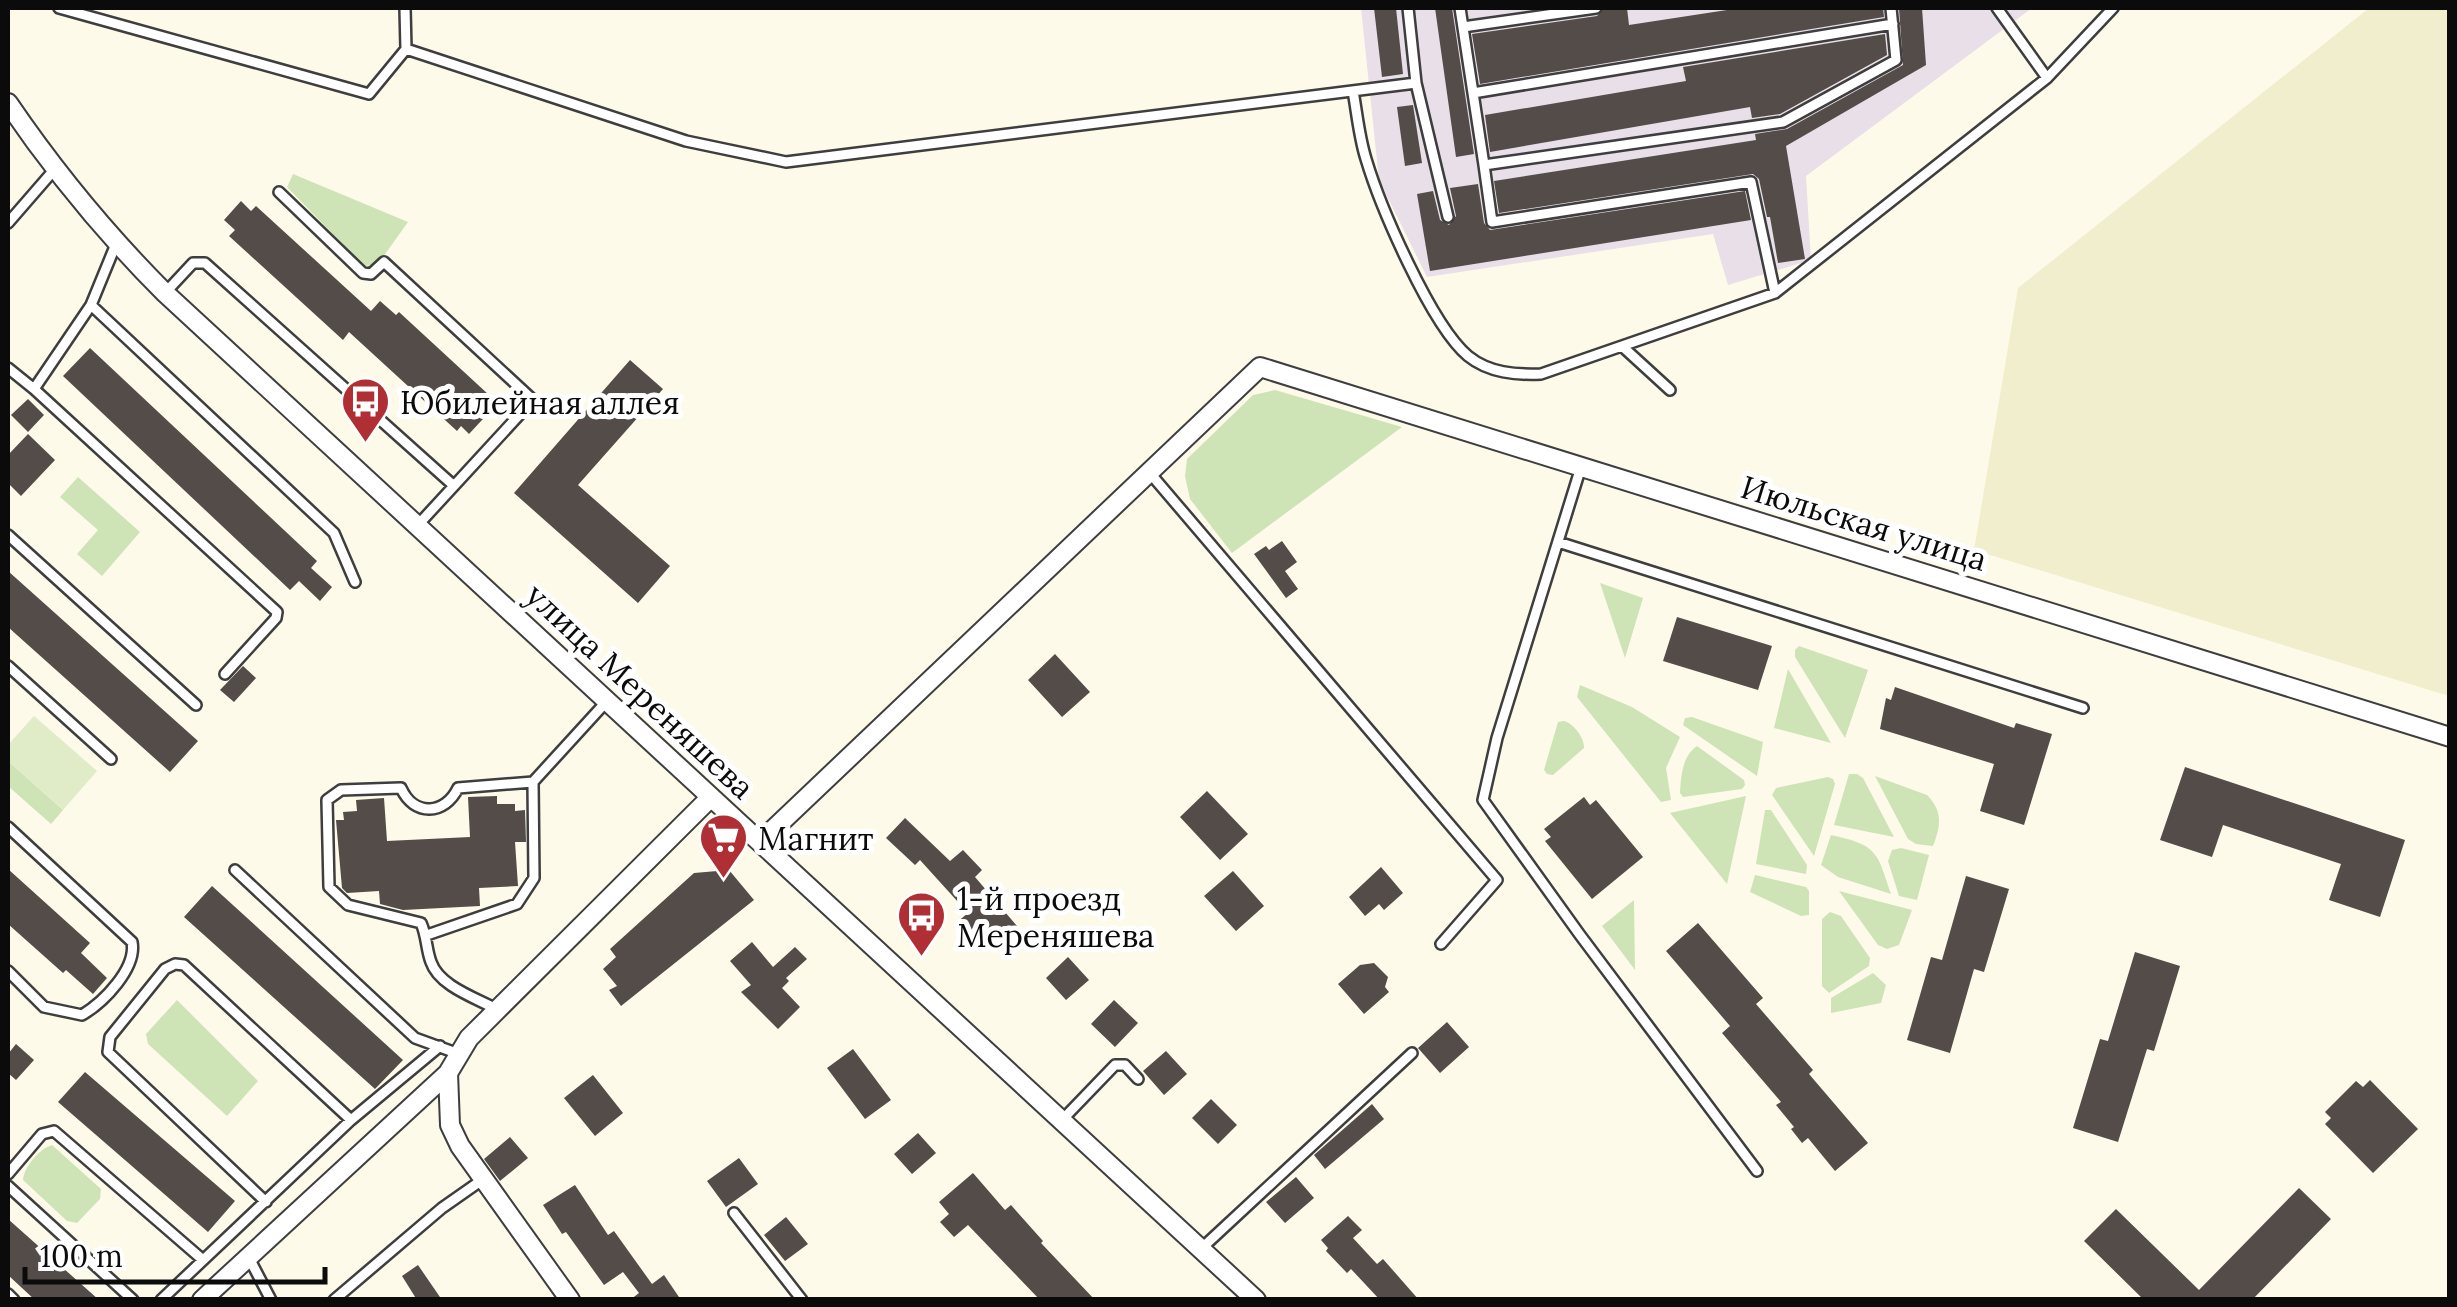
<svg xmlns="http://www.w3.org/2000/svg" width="2457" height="1307" viewBox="0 0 2457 1307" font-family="Lora,serif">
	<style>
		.industrial { fill: #e8dfe9 }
		.farmland { fill: #f1eecd }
		.green { fill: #cee4b7 }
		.pitch { fill: #e0ecc8 }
		.building { fill: #534c48 }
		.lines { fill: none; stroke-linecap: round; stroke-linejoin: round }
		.service-casing { stroke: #3e3e3e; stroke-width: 14 }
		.minor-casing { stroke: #3e3e3e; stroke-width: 22 }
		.service { stroke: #fff; stroke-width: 9 }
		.minor { stroke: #fff; stroke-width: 18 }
		.labels { text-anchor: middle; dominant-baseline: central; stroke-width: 10; stroke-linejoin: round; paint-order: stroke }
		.poi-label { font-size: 32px; fill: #0b0b0b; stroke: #fff; text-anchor: start }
		.street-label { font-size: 32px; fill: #0b0b0b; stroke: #fff }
	</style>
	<rect width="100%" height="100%" fill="#fdfaea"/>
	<path class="industrial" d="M1361,8H2032L1806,176L1811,260L1728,285L1713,234L1427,277L1379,180Z"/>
	<path class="farmland" d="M2369,8H2449V696L1974,550L2018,288Z"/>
	<path class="green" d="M293,174L408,222L378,264L364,266L287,187Z
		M1275,390L1402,427L1232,553L1190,499L1185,476L1187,459L1253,395Z
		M78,477L140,532L102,576L77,554L98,530L60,497Z
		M1600,583L1643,598L1625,658Z
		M1799,646L1868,670L1845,738L1795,657V650Z
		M1788,669L1831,743L1774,728Z
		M1580,685L1632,707L1680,737L1666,768L1671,800L1661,802L1577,697Z
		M1692,717L1763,742L1757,776L1683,725L1685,718Z
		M1564,721C1573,723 1585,738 1584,748L1553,775L1547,774L1544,770L1558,722Z
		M1697,746L1744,780L1745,785L1742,789L1683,797L1680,793C1681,777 1682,756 1697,746Z
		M8,761L63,810L51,824L8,786Z
		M1849,774H1857L1863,778L1894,837L1834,825Z
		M1875,776L1927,795C1943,811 1941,826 1933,846L1916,844L1908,839Z
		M1828,777L1833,779L1835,784L1814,856L1772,795L1776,788Z
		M1746,796L1727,884L1670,813Z
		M1765,810H1771L1807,865L1806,874L1756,864Z
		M1831,835C1877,845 1877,851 1891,894L1838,877L1821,865Z
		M1901,848L1929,855L1917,900L1899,896L1888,861L1892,850Z
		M1755,875L1806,887L1809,891V915L1801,916L1750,892Z
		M1839,891L1912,910L1899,945L1887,949L1878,945Z
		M1634,900L1635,970L1602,926Z
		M1830,912L1841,916L1870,958L1869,966L1829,993L1822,986V919Z
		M1873,973L1886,985L1881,1003L1831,1013V998Z
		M177,1000L258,1081L227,1116L148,1044L146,1034Z
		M52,1145L101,1189L100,1199L77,1223L67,1221L23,1180C24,1167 39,1149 52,1145Z"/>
	<path class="pitch" d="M34,716L97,771L63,810L8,761V745Z"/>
	<path class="building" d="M1374,8H1396L1403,74L1382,77Z
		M1435,8H1452L1474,154L1456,157Z
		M1604,8H1627L1629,25L1740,8H1883L1884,17L1480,84L1472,34L1597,16Z
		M1899,8H1922L1926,65L1786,146L1805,259L1778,263L1770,217H1767L1759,179L1753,174L1499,213L1494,181L1756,140L1755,134L1787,129L1903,65Z
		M1885,34L1887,55L1780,114L1752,118L1750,107L1490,152L1485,115L1686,81L1683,67Z
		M1413,105L1422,163L1405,166L1397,107Z
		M1478,184L1484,223L1490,230L1745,191L1751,220L1430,271L1417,194L1433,191L1440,220L1449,225L1456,216L1450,188Z
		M241,201L251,211L256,206L371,311L380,301L396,315L399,312L489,395L487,398L495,406L469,434L461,426L457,431L349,332L343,340L229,236L235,230L224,220Z
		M90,348L317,561L311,568L332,587L320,601L299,581L290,590L63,376Z
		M630,360L663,389L578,485L670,566L638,603L514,493Z
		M28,399L44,415L28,432L11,415Z
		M28,434L55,460L21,496L8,483V455Z
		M1282,541L1297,562L1285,571L1298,589L1286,598L1254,554L1266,546L1269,550Z
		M8,571L198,741L170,772L8,627Z
		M1677,617L1772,646L1758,690L1663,661Z
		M1055,654L1090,692L1062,717L1028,680Z
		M243,666L256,678L234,702L220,690Z
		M1895,687L2014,728L2016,723L2052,734L2024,825L1980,811L1994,764L1880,729L1886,698L1891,700Z
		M2185,767L2405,840L2380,917L2329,900L2341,864L2223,825L2212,857L2160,840Z
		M1207,791L1248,834L1220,860L1180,817Z
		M497,796V804H515V811L525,810L526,842H515L518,886L479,888L480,906L403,910L380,904L379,891L347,893L342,888L336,820H344L343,812L357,811L356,800L384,798L387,841L470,837L468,797Z
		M1584,797L1590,805L1596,800L1643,857L1592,899L1545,841L1551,837L1544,829Z
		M905,818L950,861L963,850L982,870L975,877L1017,926L998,942L989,932L975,944L956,923L968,913L920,860L915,865L886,838Z
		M1381,867L1403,893L1384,910L1379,904L1365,916L1349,897Z
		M8,869L90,943L81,953L107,978L93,994L66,970L63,973L8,924Z
		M729,870L754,900L621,1006L609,990L617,986L603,969L616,957L610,949L694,873Z
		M1233,871L1264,906L1236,931L1204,896Z
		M1966,876L2009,889L1984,972L1974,969L1950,1053L1907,1040L1931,957L1942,960Z
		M212,886L403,1060L375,1089L184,917Z
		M1698,923L1763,998L1756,1004L1813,1070L1809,1074L1868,1143L1835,1171L1808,1138L1802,1143L1791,1129L1794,1127L1776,1105L1781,1102L1722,1033L1730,1026L1666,951Z
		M752,942L773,967L795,947L807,959L786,978L789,981L782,988L800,1007L778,1029L741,992L751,985L730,961Z
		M2135,952L2180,966L2154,1051L2147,1049L2118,1142L2073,1128L2100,1039L2108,1041Z
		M1068,957L1089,980L1066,1000L1046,978Z
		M1374,963L1388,977L1385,987L1389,992L1364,1014L1338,984L1360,965Z
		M1114,1000L1138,1023L1115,1047L1091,1024Z
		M1447,1022L1469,1047L1440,1073L1418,1048Z
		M16,1044L34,1060L16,1080L8,1073V1054Z
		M853,1049L891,1100L865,1119L827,1068Z
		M1166,1051L1187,1074L1164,1095L1143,1071Z
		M85,1072L235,1201L208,1232L58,1102Z
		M593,1075L623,1113L595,1136L564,1098Z
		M2370,1080L2418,1129L2373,1173L2325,1124L2331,1118L2325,1112L2356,1081L2363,1087Z
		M1211,1099L1237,1125L1218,1144L1192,1118Z
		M1372,1104L1384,1119L1325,1169L1314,1155Z
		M918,1133L936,1153L912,1174L894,1154Z
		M510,1137L528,1158L500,1181L484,1159Z
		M739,1158L758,1184L726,1207L707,1181Z
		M973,1173L1005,1210L1011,1205L1043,1241L1041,1243L1095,1300H1040L968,1225L954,1237L940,1222L949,1214L939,1202Z
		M1296,1177L1314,1198L1285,1223L1266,1202Z
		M575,1185L608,1235L614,1231L652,1284L664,1275L681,1300H630L639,1293L623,1272L604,1285L566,1232L562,1234L543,1205Z
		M2299,1188L2331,1219L2252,1300H2144L2084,1241L2116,1209L2199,1290Z
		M1348,1216L1362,1230L1353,1238L1377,1264L1383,1259L1419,1300H1380L1351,1269L1347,1273L1326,1251L1328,1248L1321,1240Z
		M786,1217L808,1244L785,1261L764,1235Z
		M8,1219L99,1300H35L22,1288L8,1275Z
		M418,1265L442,1300H417L402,1276Z"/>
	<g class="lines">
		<defs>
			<path id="service" d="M59,8L369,94L406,49L686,141L786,162L1416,83L1408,8
				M405,8L406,49
				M1460,8L1484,165L1783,122L1896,60L1891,8
				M1997,8L2047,78
				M1463,27L1596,8
				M1416,83L1448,217
				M1353,91C1357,113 1359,137 1366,159C1380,206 1431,325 1468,356C1489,373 1516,375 1541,374L1775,293L2047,78L2113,8
				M1473,93L1893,24
				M1484,165L1492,222L1751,182L1775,293
				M279,192L363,273L371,274L384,262L533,400L417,526
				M8,223L54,170
				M116,244L91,305L34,389L277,612L276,618L225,674
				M165,293L193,263H205L453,485
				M91,305L334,533L355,582
				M1623,347L1670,390
				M8,368L34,389
				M1581,467L1497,738L1483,800L1580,935L1757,1171
				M1149,472L1497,880L1441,944
				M8,535L196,705
				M1558,542L2083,708
				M8,666L111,759
				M8,827L132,942C137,968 104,1002 82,1015L44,1007L8,971
				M235,870L415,1038L459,1054
				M427,935L517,904L534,878L533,782
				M496,1009C476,998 439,986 431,962C426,949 427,936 421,923L348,905L329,887L327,800L341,790L401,788C414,817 445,815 458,788L533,782L607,701
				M1063,1119L1115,1065H1125L1138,1079
				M8,1174L42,1134L54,1131L203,1260
				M8,1186L133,1300
				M266,1202L108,1052L110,1037L165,969L175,964L184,965L351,1120
				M734,1213L802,1300
				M1203,1247L1412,1053
				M249,1258L271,1300
				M8,1294L14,1300
				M161,1300L351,1120L440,1046
				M334,1300L442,1208L482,1180"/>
			<path id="minor" d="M8,103C55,172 106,234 165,293L1256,1300
				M760,842L1260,367L2450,737
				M448,1073L450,1125L460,1146L570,1300
				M202,1300L448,1073L469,1038L711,797"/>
		</defs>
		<use href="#service" class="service-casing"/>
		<use href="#minor" class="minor-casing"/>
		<use href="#service" class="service"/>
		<use href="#minor" class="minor"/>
	</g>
	<defs>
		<symbol id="bus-pin" viewBox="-11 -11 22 30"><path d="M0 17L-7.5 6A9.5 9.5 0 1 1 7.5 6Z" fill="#af2f34" stroke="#fff"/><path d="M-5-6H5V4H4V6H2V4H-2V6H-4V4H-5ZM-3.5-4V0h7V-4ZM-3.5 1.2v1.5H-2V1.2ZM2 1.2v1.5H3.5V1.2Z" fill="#fff"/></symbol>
		<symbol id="supermarket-pin" viewBox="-11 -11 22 30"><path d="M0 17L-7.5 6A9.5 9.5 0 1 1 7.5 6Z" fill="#af2f34" stroke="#fff"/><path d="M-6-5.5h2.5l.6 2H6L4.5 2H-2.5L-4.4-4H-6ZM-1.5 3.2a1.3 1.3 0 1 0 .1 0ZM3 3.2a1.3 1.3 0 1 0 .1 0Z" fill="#fff"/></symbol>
	</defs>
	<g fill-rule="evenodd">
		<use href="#bus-pin" x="338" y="374" width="55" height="75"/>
		<use href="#supermarket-pin" x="696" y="810" width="55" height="75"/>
		<use href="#bus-pin" x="894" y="888" width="55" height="75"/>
	</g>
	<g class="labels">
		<g class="poi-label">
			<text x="400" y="402">Юбилейная аллея</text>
			<text x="758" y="838">Магнит</text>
			<text x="957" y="898">1-й проезд<tspan x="957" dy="37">Мереняшева</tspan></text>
		</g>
		<g class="street-label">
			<text transform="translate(1864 523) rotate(17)">Июльская улица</text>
			<text transform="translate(640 691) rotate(43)">улица Мереняшева</text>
		</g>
	</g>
	<rect width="2457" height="1307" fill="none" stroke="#0b0b0b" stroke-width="20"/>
	<path d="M25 1267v15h300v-15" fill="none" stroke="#0b0b0b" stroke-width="5"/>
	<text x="40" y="1267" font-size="30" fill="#0b0b0b" stroke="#ffffff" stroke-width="8" paint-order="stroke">100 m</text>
</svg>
